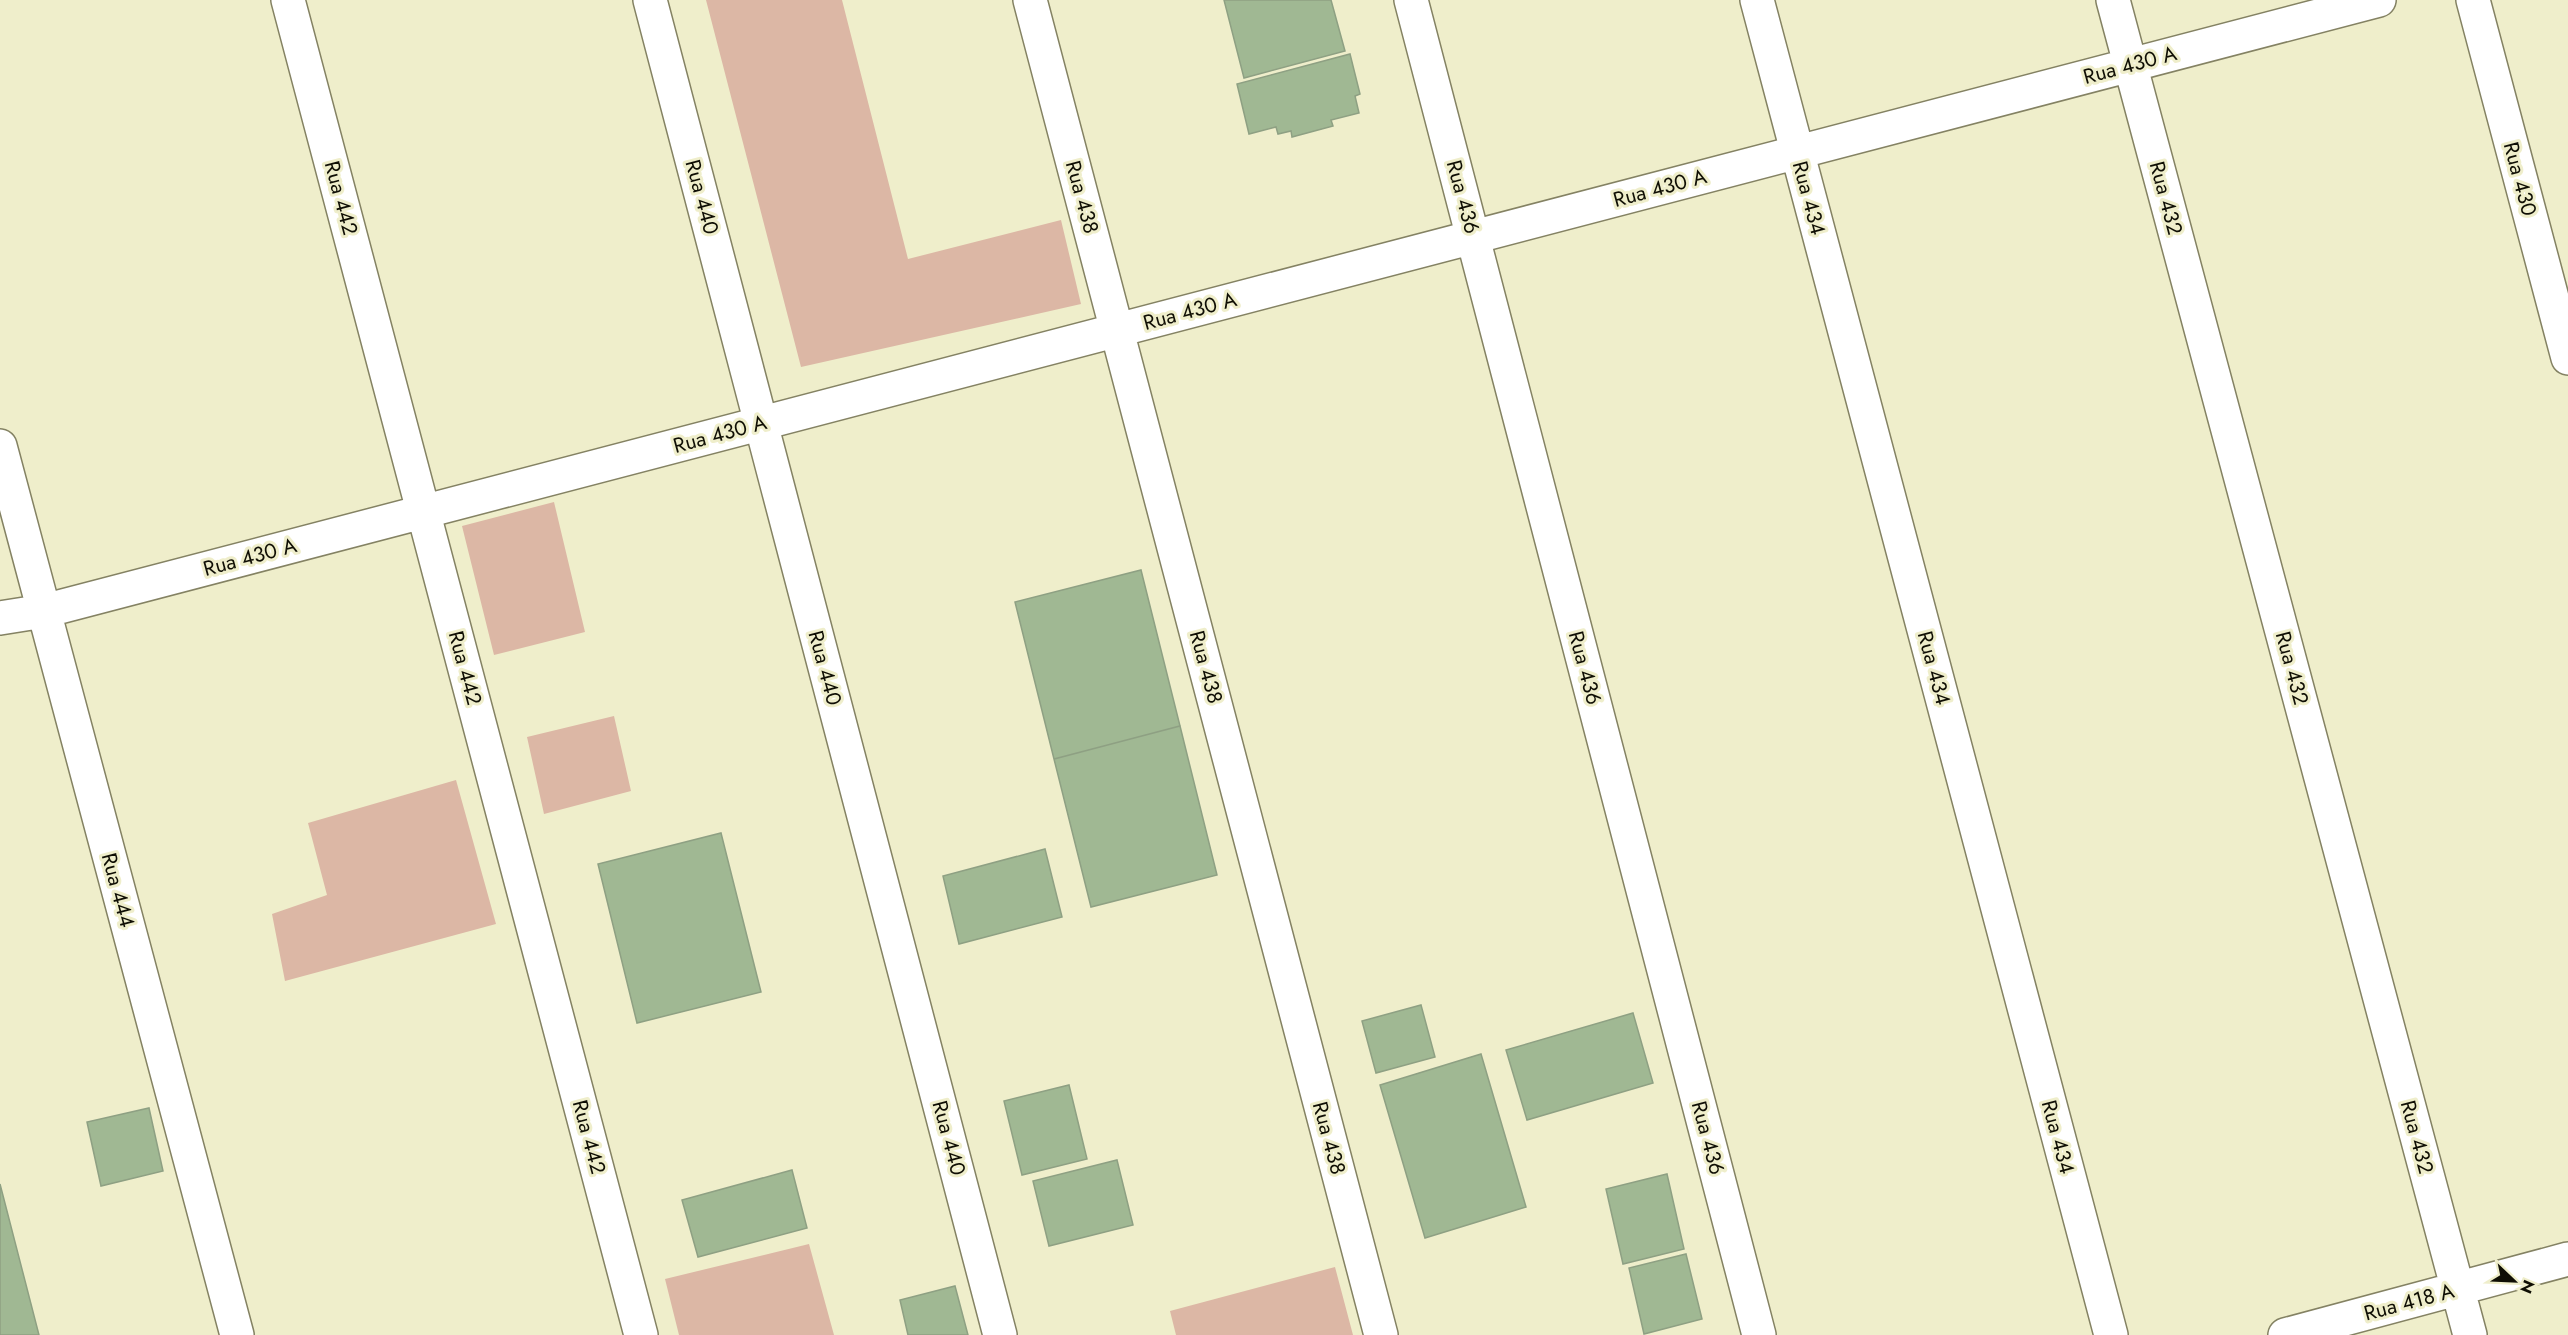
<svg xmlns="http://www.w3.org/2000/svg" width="2568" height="1335" viewBox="0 0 2568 1335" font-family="Jost,sans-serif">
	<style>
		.green { fill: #dcb7a5 }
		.building { fill: #a0b893; stroke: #8ea083; stroke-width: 1.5 }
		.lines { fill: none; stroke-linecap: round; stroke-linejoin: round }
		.minor-casing { stroke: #848263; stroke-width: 36 }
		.major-casing { stroke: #848263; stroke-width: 36 }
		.minor { stroke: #fff; stroke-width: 33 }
		.major { stroke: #fff; stroke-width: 33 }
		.labels { text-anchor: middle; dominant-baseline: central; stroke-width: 6; stroke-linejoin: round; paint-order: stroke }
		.street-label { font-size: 21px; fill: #0f0e04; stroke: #efeecb }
	</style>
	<rect width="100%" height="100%" fill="#efeecb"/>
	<path class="green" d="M706,0H842L908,259L1061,220L1081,304L801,367Z
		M554,502L585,632L494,655L462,526Z
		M614,716L631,791L544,814L527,737Z
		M456,780L496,924L285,981L272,914L327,895L308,823Z
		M809,1244L834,1335H679L665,1279Z
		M1335,1267L1353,1335H1176L1170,1311Z"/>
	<path class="building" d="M1224,0H1331L1345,51L1244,78Z
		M1350,54L1360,94L1355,96L1359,113L1331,120L1333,126L1292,137L1291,131L1278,134L1276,127L1249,134L1237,84Z
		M1141,570L1180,726L1054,759L1015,602Z
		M1180,726L1217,875L1091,907L1054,759Z
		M721,833L761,992L637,1023L598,864Z
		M1045,849L1062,917L959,944L943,876Z
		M1421,1005L1435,1057L1376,1073L1362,1021Z
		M1633,1013L1653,1083L1527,1120L1506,1050Z
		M1481,1054L1526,1207L1425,1238L1380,1085Z
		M1069,1085L1087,1159L1022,1175L1004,1101Z
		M149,1108L163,1171L101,1186L87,1122Z
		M1117,1160L1133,1225L1049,1246L1033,1181Z
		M792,1170L807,1228L698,1257L682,1200Z
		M1667,1174L1684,1249L1623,1264L1606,1189Z
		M0,1184L39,1335H0Z
		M1686,1254L1702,1319L1644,1334L1629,1268Z
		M955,1286L968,1335H908L900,1300Z"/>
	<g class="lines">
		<defs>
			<path id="minor" d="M288,0L641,1335
				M1030,0L1381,1335
				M1411,0L1759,1335
				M1757,0L2111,1335
				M2113,0L2470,1335
				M2473,0L2568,358
				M0,446L237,1335
				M0,618L44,611L2379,0
				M2285,1335L2568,1259"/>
			<path id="major" d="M650,0L1000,1335"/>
		</defs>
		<use href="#minor" class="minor-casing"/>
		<use href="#major" class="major-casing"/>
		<use href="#minor" class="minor"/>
		<use href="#major" class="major"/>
	</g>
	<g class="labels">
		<g class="street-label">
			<text transform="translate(2130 65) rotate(-15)">Rua 430 A</text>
			<text transform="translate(2520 179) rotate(75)">Rua 430</text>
			<text transform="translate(1660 188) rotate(-15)">Rua 430 A</text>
			<text transform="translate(702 197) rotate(75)">Rua 440</text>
			<text transform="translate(1082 197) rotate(75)">Rua 438</text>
			<text transform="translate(1463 197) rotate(75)">Rua 436</text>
			<text transform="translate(341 198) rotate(75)">Rua 442</text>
			<text transform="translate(1809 198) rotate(75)">Rua 434</text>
			<text transform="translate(2166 198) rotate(75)">Rua 432</text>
			<text transform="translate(1190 311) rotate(-15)">Rua 430 A</text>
			<text transform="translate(720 434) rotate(-15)">Rua 430 A</text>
			<text transform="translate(250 557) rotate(-15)">Rua 430 A</text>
			<text transform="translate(1206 667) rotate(75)">Rua 438</text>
			<text transform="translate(465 668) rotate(75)">Rua 442</text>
			<text transform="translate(825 668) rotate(75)">Rua 440</text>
			<text transform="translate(1585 668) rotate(75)">Rua 436</text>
			<text transform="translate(1934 668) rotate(75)">Rua 434</text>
			<text transform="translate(2292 668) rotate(75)">Rua 432</text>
			<text transform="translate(118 890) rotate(75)">Rua 444</text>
			<text transform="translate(589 1137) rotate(75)">Rua 442</text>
			<text transform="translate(2058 1137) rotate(75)">Rua 434</text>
			<text transform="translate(2417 1137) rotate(75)">Rua 432</text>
			<text transform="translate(949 1138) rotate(75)">Rua 440</text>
			<text transform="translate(1329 1138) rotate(75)">Rua 438</text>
			<text transform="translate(1708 1138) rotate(75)">Rua 436</text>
			<text transform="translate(2409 1302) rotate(-15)">Rua 418 A</text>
		</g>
	</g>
	<g transform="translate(2514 1281) rotate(113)" stroke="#efeecb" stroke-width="4.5" paint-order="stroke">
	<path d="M0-4.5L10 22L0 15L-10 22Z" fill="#0f0e04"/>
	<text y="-9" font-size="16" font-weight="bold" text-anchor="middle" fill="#0f0e04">N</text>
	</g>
</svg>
